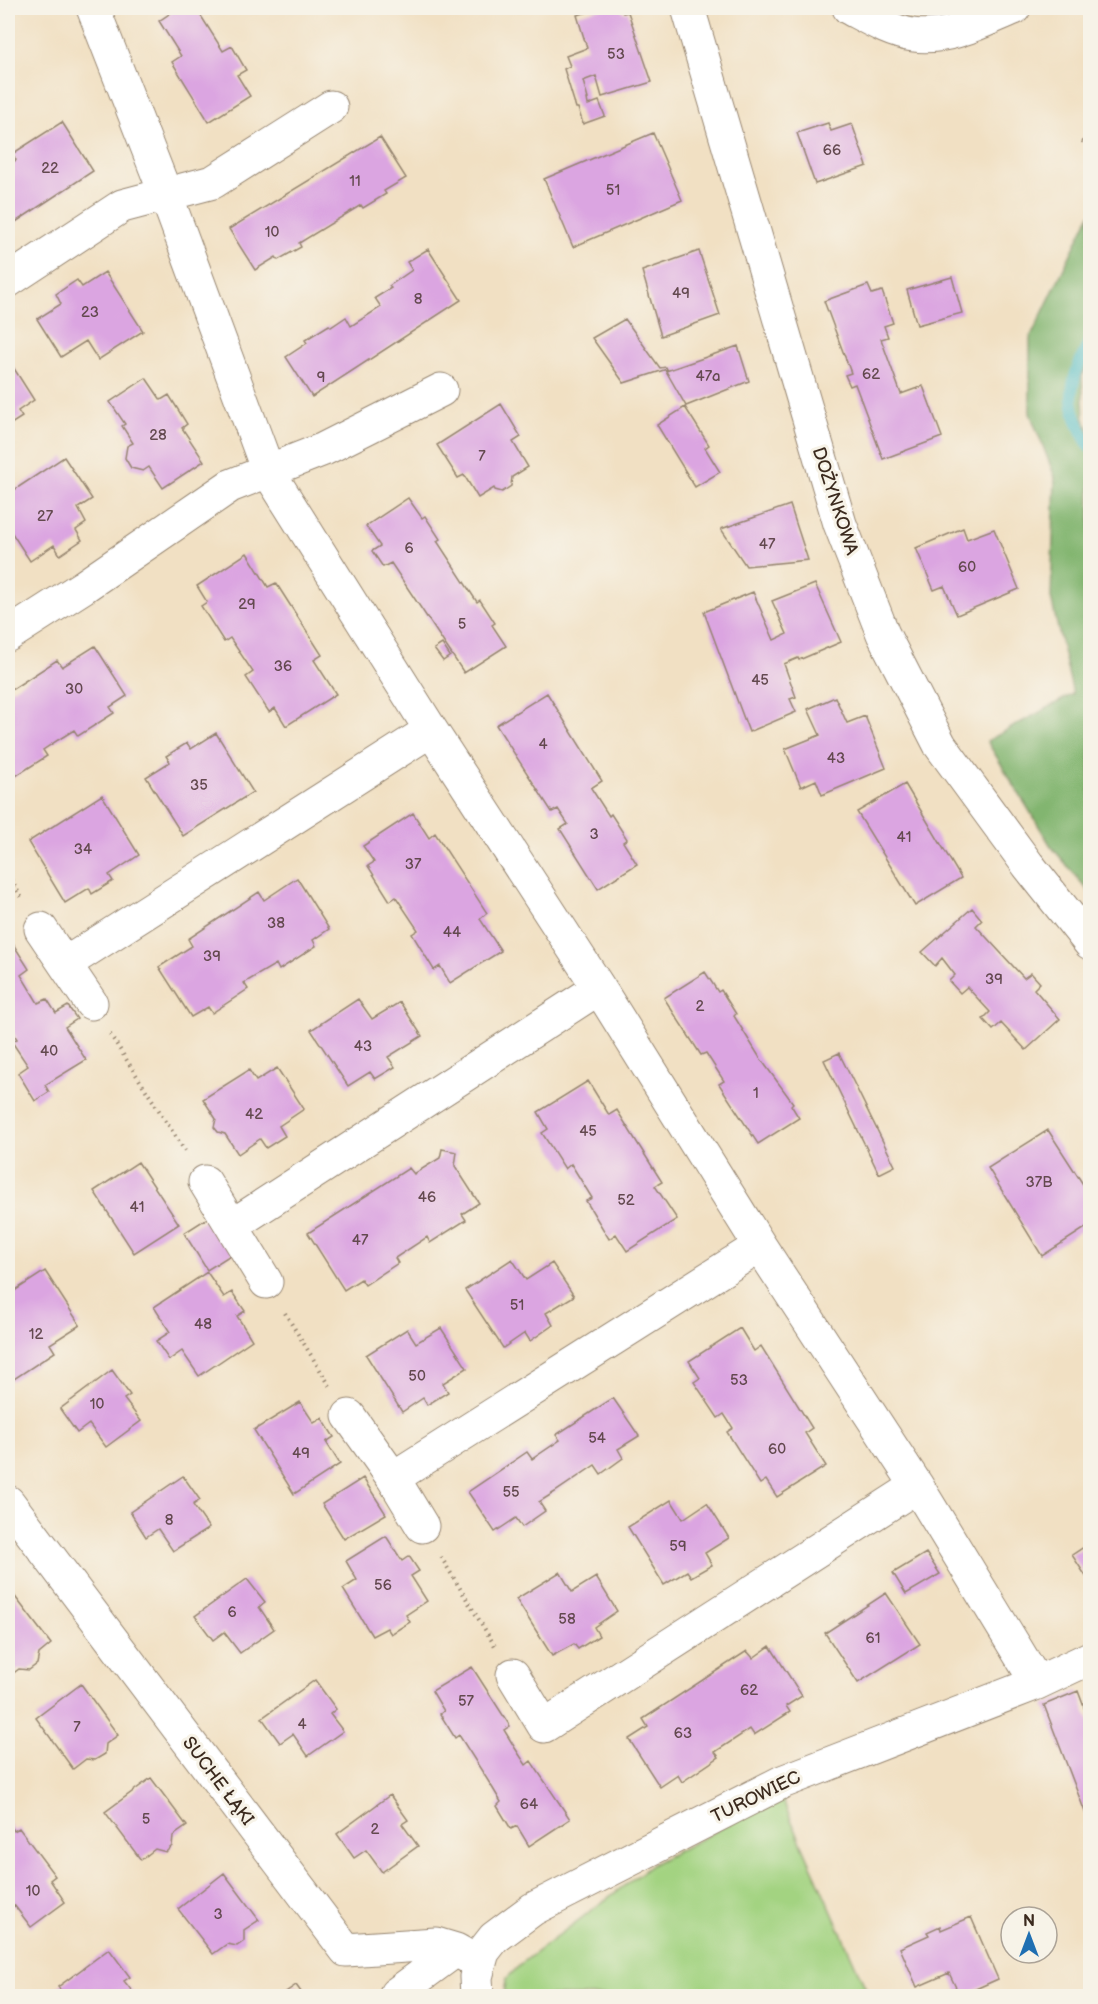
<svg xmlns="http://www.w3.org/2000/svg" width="1098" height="2004" viewBox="0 0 1098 2004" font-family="'Balsamiq Sans',sans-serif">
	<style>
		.green { fill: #a3d381; stroke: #6f7e50; stroke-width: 1.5 }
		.forest { fill: #82b56f; stroke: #5e7046; stroke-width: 1.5 }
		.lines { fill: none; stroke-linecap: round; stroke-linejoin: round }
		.stream { stroke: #4ab9c2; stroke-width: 12 }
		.building { fill: #dba5e1 }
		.minor-casing { stroke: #968570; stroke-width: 35 }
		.path { stroke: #968570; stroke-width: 4; stroke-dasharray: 1.5 4.5; stroke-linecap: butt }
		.minor { stroke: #fff; stroke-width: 33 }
		.labels { text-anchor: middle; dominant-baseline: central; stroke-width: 6; stroke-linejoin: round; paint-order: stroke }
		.number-label { font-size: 15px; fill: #63494f }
		.street-label { font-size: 18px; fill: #3b2a1e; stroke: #f7f3e8 }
	</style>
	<rect width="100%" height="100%" fill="#f7f3e8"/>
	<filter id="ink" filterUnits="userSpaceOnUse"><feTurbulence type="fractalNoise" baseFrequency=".0167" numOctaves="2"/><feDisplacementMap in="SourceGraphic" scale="12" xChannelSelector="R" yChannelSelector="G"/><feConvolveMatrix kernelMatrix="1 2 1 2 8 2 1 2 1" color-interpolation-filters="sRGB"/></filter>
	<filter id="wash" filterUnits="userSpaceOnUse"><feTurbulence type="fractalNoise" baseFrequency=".008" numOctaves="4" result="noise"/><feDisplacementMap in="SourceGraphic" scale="24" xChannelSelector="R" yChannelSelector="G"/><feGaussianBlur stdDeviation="1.35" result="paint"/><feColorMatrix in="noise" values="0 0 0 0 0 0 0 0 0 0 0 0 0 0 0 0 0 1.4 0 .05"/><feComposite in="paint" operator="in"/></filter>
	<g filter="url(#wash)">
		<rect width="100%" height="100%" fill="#f1e0c3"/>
		<path class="green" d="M781,1797L869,1996H504L506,1979L522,1963L653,1864Z"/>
		<path class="forest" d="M1090,214V361L1082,376L1084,419L1090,432V893L1051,846L987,741L1073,694L1051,598L1055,477L1030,413V339Z"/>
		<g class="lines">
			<path class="stream" d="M1090,341C1068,385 1064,404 1090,447"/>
		</g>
		<g id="blocks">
			<path class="building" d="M170,8H196L223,51L232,46L246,70L237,75L250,96L209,122L172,62L181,56L159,21L172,12Z
				M603,8H621L623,13L628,12L652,82L602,97L596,76L583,81L588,99H587L588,105L599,101L605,116L583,124L578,108H576L564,69L570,66L566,56L587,48L577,15Z
				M62,122L93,171L8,227V166L16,160L12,154Z
				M828,123L831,131L852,124L867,166L815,184L797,133Z
				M653,133L682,200L573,247L544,179Z
				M380,137L406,178L384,191L386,194L363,208L361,205L299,243L301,247L278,260L276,257L255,270L229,229Z
				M428,249L461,300L312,397L286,357L307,343L305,340L329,325L331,327L346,317L351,326L381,307L375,298L391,288L389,286L412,270L407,262Z
				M699,251L720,315L661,336L642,271Z
				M105,272L143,331L98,360L86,341L61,357L37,319L61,304L56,294L77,280L82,287Z
				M952,277L962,313L917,325L907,290Z
				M868,285L872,294L882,291L893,323L884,326L888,337L881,339L901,394L923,386L942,437L883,459L855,384L850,386L845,375L851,373L824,301Z
				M625,319L660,368L666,367L667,369L624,383L592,338Z
				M738,346L749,381L686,406L666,371Z
				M8,359L34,400L18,411L22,417L8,426Z
				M146,378L161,400L169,395L187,424L182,428L204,461L163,488L149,467L143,471L131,468L125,458L127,446L133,443L122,426L125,424L110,402Z
				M501,404L521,437L513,442L528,467L512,477L511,486L502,492L495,490L494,488L478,498L464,475L458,478L437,445Z
				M685,407L709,445L705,448L720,472L695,487L657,425Z
				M64,457L92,499L78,508L86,523L76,530L82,540L60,555L54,545L30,561L8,527V494Z
				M408,498L422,518L425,516L440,539L437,541L477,602L480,600L495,623L492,625L506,646L464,673L391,563L383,567L372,551L380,546L366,526Z
				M790,505L808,560L746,566L721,529Z
				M963,528L967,539L994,529L1019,589L957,615L944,586L934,590L916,548Z
				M247,553L268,587L276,583L322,655L314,660L336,694L286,726L275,708L269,712L246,677L253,672L230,638L224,642L201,606L207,602L197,586Z
				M815,584L841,642L799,660L798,658L784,664L796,697L790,699L796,712L749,732L704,612L753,592L774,640L787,634L772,601Z
				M442,644L450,656L443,661L434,649Z
				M95,646L127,696L110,707L114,713L78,736L74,730L58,740L43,750L47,756L11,779L8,775V692L57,660L62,667Z
				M547,693L602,781L591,788L609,816L611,814L627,839L623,842L637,864L598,889L560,829L568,824L558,809L552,812L496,725Z
				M835,697L847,723L865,716L886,768L822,795L816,780L801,787L785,749L820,735L808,709Z
				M216,733L253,792L183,836L146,777L170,762L166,756L187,743L191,749Z
				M905,784L961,878L915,906L857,812Z
				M102,795L139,855L109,875L113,881L92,894L89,888L65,903L28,842Z
				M413,813L429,838L435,833L487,913L480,919L501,951L450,983L440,966L434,970L412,934L418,930L396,897L390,901L368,866L374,862L363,846Z
				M297,878L329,929L313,940L316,946L279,970L276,964L244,983L248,989L212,1013L208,1007L191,1017L159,967L192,946L188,939L259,892L264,900Z
				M972,908L982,920L976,926L1024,978L1031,973L1040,983L1034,989L1060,1019L1026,1050L1001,1023L993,1030L983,1019L990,1012L967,987L960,993L949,981L955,975L942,958L935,966L922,952Z
				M8,936L29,969L21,975L38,1003L47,999L56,1013L68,1006L77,1019L65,1027L86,1060L45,1085L49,1092L35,1101L18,1073L28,1066L12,1042L17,1039L8,1024Z
				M705,972L718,992L721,990L736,1014L734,1016L760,1058L793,1103L791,1105L799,1118L758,1144L719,1084L724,1081L706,1053L701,1055L664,998Z
				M358,999L372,1019L400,1002L422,1036L388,1057L395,1067L375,1079L370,1072L348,1086L311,1030Z
				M839,1053L895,1166L879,1174L824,1060Z
				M277,1068L304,1109L279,1126L285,1136L266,1148L260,1139L238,1154L225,1134L218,1132L214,1127L216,1119L203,1099L249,1070L256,1081Z
				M588,1081L609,1115L617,1110L638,1144L662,1182L655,1186L677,1219L627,1251L616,1234L609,1239L586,1201L592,1198L571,1164L565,1169L542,1133L548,1129L538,1112Z
				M1048,1130L1090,1195V1225L1042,1256L988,1168Z
				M442,1149L457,1152L455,1166L479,1203L462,1214L466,1220L430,1243L427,1237L395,1258L398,1263L365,1285L361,1279L344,1290L308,1233L409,1168L414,1174L440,1158Z
				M138,1162L179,1224L134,1253L94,1191Z
				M217,1212L240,1249L207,1270L184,1233Z
				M512,1259L526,1280L552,1263L574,1296L546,1313L553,1325L530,1341L525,1333L503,1348L465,1290Z
				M45,1271L80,1325L50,1344L55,1352L11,1381L8,1376V1295Z
				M207,1272L224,1297L232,1292L245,1311L237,1316L252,1340L199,1376L182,1351L169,1360L156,1341L170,1332L154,1307Z
				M441,1328L467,1368L443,1383L448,1392L427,1405L423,1398L402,1412L366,1355L407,1329L416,1343Z
				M740,1328L754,1351L761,1346L812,1428L805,1433L826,1466L777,1497L766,1480L760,1484L727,1432L733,1428L724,1414L718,1418L694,1382L700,1378L689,1361Z
				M112,1370L130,1395L124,1399L141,1421L106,1447L89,1424L77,1433L60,1409Z
				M613,1398L639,1436L618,1449L623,1458L601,1474L595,1465L555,1492L539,1502L545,1511L522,1527L516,1518L495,1532L468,1492L527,1452L532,1459L560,1440L556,1435Z
				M300,1402L314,1423L322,1418L334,1437L326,1442L340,1464L294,1494L254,1430Z
				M183,1476L200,1500L193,1505L209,1528L173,1551L158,1529L146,1537L130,1512Z
				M363,1478L386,1514L344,1539L322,1504Z
				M671,1500L683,1519L707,1503L729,1538L705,1553L712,1565L691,1577L687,1571L664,1585L628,1527Z
				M386,1536L402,1561L409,1556L419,1571L411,1576L427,1601L406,1615L410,1622L391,1634L387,1628L372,1636L343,1589L357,1580L346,1561Z
				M1090,1543V1579L1089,1581L1072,1555Z
				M926,1553L940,1574L906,1594L893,1573Z
				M560,1572L572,1592L596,1577L617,1611L594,1627L599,1636L578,1649L574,1644L552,1656L516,1599Z
				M247,1579L265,1602L259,1607L274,1629L240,1653L224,1632L213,1640L195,1616Z
				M886,1593L920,1644L858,1683L825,1633Z
				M13,1594L51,1644L39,1654L37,1664L29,1670L19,1669L8,1677V1598Z
				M770,1646L802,1696L786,1706L790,1712L754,1735L750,1729L715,1752L719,1757L682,1782L678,1775L660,1787L629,1739L648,1727L643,1719L747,1651L753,1658Z
				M472,1667L510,1726L504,1730L515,1748L526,1765L531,1761L570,1819L529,1846L517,1826L511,1829L497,1806L501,1802L492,1787L459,1735L455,1738L440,1714L444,1711L432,1691Z
				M315,1680L336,1709L330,1714L343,1731L308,1756L293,1734L280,1743L262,1718Z
				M81,1684L118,1735L106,1744L105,1754L95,1760L86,1759L73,1769L36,1718Z
				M1078,1691L1090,1723V1825L1044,1705Z
				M151,1778L187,1826L173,1836L172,1846L166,1852L155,1849L141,1860L105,1812Z
				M390,1795L408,1820L402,1824L418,1846L382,1872L366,1850L354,1858L337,1834Z
				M8,1822L14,1831L19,1828L55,1876L50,1880L65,1902L31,1927L14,1905L8,1911Z
				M224,1873L259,1920L244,1930V1941L237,1946L227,1944L213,1954L178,1909Z
				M971,1917L998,1979L960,1996L949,1973L917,1987L900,1948L929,1935L927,1932L940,1926L941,1930Z
				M109,1949L130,1977L124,1981L136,1996H65L58,1987Z
				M296,1985L304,1996H280Z"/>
		</g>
	</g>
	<g filter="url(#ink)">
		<use href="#blocks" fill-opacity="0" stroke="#968570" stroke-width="1.5"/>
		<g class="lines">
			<defs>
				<path id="minor" d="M93,8L166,195L268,471L431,730L599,988L760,1246L917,1486L1037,1683
					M688,8L840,524L883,634L940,745L1028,865L1090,943
					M849,8C868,18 891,32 913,35C949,40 982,21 1014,8
					M8,281L122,206L213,182L331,107
					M8,635L83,587L230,486L324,449L441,390
					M41,929L91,1003
					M65,964L431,730
					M205,1182L266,1282
					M233,1225L599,988
					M349,1416L393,1478L422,1526
					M393,1478L760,1246
					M8,1502L346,1950L436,1944L456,1950L479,1963
					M513,1675L544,1726L917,1486
					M398,1996L396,1994L456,1950
					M477,1996L476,1977L483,1952L494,1938L533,1909L782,1782L1037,1683L1090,1658"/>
			</defs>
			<use href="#minor" class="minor-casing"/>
			<path class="path" d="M1082,141L1090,146
				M8,875L22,898
				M110,1034L185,1151
				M285,1313L330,1386
				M441,1557L495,1646"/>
			<use href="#minor" class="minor"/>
		</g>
	</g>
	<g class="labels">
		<g class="number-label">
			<text x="616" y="54">53</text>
			<text x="832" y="150">66</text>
			<text x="50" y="168">22</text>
			<text x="355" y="181">11</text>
			<text x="613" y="190">51</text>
			<text x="272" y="232">10</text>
			<text x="681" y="293">49</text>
			<text x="418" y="299">8</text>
			<text x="90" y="312">23</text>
			<text x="871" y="374">62</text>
			<text x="708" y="376">47a</text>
			<text x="321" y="377">9</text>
			<text x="158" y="435">28</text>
			<text x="482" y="456">7</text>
			<text x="45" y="516">27</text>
			<text x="767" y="544">47</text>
			<text x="409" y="548">6</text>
			<text x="967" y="567">60</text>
			<text x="247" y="604">29</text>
			<text x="462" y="624">5</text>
			<text x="283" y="666">36</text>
			<text x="760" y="680">45</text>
			<text x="74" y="689">30</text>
			<text x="543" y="744">4</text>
			<text x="836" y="758">43</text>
			<text x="199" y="785">35</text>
			<text x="594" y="834">3</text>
			<text x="904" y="837">41</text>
			<text x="83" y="849">34</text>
			<text x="413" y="864">37</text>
			<text x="276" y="923">38</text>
			<text x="452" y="932">44</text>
			<text x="212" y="956">39</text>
			<text x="994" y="979">39</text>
			<text x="700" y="1006">2</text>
			<text x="363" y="1046">43</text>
			<text x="49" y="1051">40</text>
			<text x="756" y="1093">1</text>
			<text x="254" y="1114">42</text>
			<text x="588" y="1131">45</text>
			<text x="1039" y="1182">37B</text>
			<text x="427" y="1197">46</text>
			<text x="626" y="1200">52</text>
			<text x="137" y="1207">41</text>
			<text x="360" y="1240">47</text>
			<text x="517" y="1305">51</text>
			<text x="203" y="1324">48</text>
			<text x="36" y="1334">12</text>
			<text x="417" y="1376">50</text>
			<text x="739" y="1380">53</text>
			<text x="97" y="1404">10</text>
			<text x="597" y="1438">54</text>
			<text x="777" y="1449">60</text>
			<text x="301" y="1453">49</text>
			<text x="511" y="1492">55</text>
			<text x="169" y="1520">8</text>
			<text x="678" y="1546">59</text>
			<text x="383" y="1585">56</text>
			<text x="232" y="1612">6</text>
			<text x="567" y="1619">58</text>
			<text x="873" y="1638">61</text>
			<text x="749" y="1690">62</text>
			<text x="466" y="1701">57</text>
			<text x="302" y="1724">4</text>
			<text x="77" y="1727">7</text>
			<text x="683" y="1733">63</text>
			<text x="529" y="1804">64</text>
			<text x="146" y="1819">5</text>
			<text x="375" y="1829">2</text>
			<text x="33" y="1891">10</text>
			<text x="218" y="1914">3</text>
		</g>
		<g class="street-label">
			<text transform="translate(835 501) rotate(72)">DOŻYNKOWA</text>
			<text transform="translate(218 1781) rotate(53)">SUCHE ŁĄKI</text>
			<text transform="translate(756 1797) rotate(-26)">TUROWIEC</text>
		</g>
	</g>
	<rect width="1098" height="2004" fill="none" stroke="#f7f3e8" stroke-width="30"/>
	<g transform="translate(1029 1935)"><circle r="28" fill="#f7f3e8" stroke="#aca397" stroke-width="1.5"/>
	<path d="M0-4.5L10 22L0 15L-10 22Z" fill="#1f6fb2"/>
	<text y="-9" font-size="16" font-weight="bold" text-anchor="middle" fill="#3b2a1e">N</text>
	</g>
</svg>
